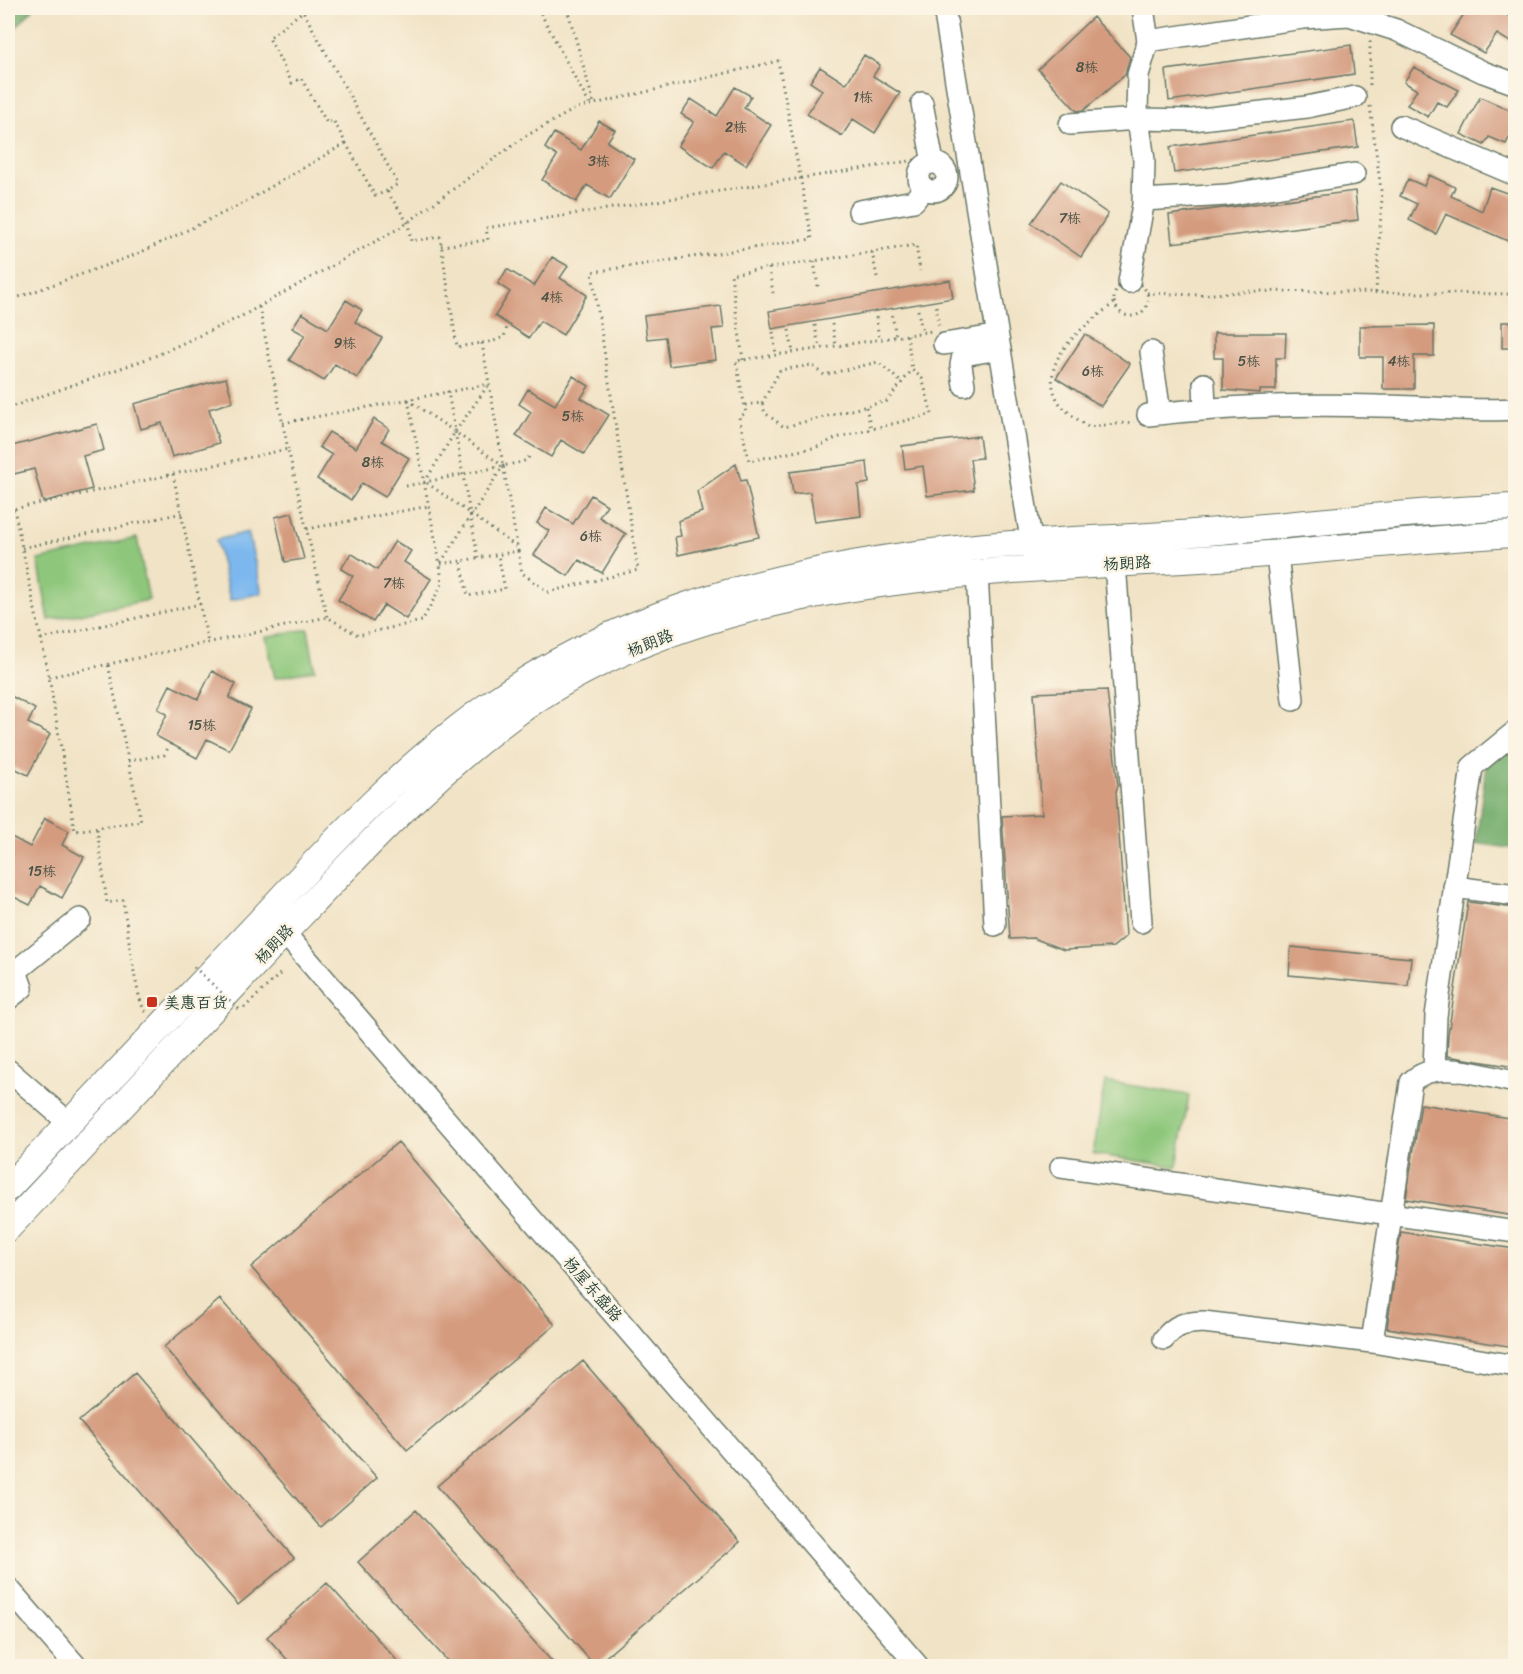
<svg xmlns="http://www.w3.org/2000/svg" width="1523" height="1674" viewBox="0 0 1523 1674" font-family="Sriracha,'LXGW WenKai TC',sans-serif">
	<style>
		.green { fill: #8ec77b; stroke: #568258; stroke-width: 1.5 }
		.forest { fill: #72ac6b; stroke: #487450; stroke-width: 1.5 }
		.water { fill: #7cb8ee; stroke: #4e7a91; stroke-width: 1.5 }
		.building { fill: #d49b7f }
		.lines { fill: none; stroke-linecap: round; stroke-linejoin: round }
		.minor-casing { stroke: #687767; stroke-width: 24 }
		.major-casing { stroke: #687767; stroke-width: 28 }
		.path { stroke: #687767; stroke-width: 3; stroke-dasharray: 1.5 4.5; stroke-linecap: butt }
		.minor { stroke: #fff; stroke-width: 21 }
		.major { stroke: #fff; stroke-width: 26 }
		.path-bridge { stroke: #687767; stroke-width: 3; stroke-dasharray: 1.5 4.5; stroke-linecap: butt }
		.poi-dot { fill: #c8321e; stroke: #fcf5e5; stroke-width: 2 }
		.labels { text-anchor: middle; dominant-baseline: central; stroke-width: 5; stroke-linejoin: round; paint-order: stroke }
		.number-label { font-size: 14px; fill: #4c5447 }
		.street-label { font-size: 16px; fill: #1f3d34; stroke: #fcf5e5 }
		.poi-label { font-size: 16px; fill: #1f3d34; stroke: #fcf5e5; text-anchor: start }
	</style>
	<rect width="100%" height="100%" fill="#fcf5e5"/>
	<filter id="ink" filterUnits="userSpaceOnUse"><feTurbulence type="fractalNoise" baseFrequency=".0167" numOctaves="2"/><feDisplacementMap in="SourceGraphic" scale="12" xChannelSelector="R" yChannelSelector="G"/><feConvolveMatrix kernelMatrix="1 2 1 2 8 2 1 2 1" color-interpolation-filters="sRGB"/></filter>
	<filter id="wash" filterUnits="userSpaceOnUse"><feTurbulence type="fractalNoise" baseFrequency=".008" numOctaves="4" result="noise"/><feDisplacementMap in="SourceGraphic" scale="24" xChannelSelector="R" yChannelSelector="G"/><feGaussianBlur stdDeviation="1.35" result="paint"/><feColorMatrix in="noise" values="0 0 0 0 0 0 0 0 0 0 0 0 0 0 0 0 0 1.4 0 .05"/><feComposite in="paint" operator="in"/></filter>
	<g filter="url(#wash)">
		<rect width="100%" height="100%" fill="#f1e3c6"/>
		<path class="green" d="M137,538L149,600L49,620L38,560Z
			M308,629L315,670L275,678L266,637Z
			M1105,1081L1189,1095L1177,1167L1093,1154Z"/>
		<path class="forest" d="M8,8H34L8,36Z
			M1515,742V849L1476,843L1486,766Z"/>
		<path class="water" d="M248,532L262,593L230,600L216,540Z"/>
		<g id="blocks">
			<path class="building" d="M1468,8H1495L1515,20V33L1510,42L1497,34L1484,53L1450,35Z
				M1093,17L1130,57L1125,75L1084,110L1077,111L1038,69Z
				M1351,45L1354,74L1169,101L1166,70Z
				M864,55L880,65L873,76L900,93L875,133L853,119L842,136L807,114L822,90L810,82L820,67L846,84Z
				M1414,67L1459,90L1447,107L1437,102L1428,117L1407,105L1417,90L1404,82Z
				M735,87L751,96L744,108L771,125L746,165L724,151L713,168L678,146L694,122L681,114L691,99L717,116Z
				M1480,97L1515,112V125L1506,144L1489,137L1484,145L1461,134Z
				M599,121L615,130L607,142L634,159L610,199L587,185L576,202L542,180L557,156L545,148L554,133L581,150Z
				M1354,121L1358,147L1174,173L1170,147Z
				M1429,175L1455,187L1451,196L1482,211L1490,187L1515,196V244L1446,214L1436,234L1409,220L1417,204L1400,196L1408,179L1424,186Z
				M1061,181L1108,214L1081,257L1031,223Z
				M1355,191L1358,220L1172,243L1169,215Z
				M552,257L568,266L560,278L587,295L563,335L540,321L529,338L495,316L510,292L498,284L507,269L534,286Z
				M950,280L953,298L772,329L769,311Z
				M346,300L362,310L355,322L382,338L357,378L335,364L324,381L289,360L305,335L292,328L302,313L328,329Z
				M721,306L724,328L712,329L716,360L669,366L665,337L647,339L644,316Z
				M1502,322H1515V348H1502Z
				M1434,325V356H1414V389H1383V357H1360V326Z
				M1214,333H1286L1285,358H1276V390H1260V393L1223,390V358H1214Z
				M1085,334L1130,364L1101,406L1056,378Z
				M573,376L589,386L581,398L609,415L584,454L561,440L551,457L516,436L531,412L519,404L528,389L555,405Z
				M226,378L233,402L209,409L219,443L172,457L162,423L141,429L134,404Z
				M374,419L389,429L382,441L409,458L385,497L362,483L351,500L317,479L332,455L319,447L329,432L356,448Z
				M97,424L104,450L83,456L92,489L43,502L34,469L14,474L8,447Z
				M979,436L982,458L970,459L974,490L927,496L923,466L905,469L902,446Z
				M867,462L869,483L858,485L861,516L815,522L810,492L793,494L790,472Z
				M736,464L741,481L746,480L759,537L678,555L675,537L681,536L678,521L702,512L697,491Z
				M591,495L607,505L599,517L626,534L602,573L579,560L568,576L534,555L549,531L537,523L546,508L573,524Z
				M292,513L304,559L285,562L275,517Z
				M395,541L411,551L404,562L431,579L406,619L384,605L373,622L338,600L353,576L341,569L351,553L377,570Z
				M212,671L236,684L229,698L251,709L229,750L207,739L197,758L156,736L167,714L158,709L170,685L198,699Z
				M1107,690L1118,786L1116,791L1126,936L1113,947L1064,950L1033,938L1010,939L1002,816L1042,814L1034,693Z
				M11,696L35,709L28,723L50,734L28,775L8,765V703Z
				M45,818L69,831L62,845L84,857L62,898L40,886L30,905L8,894V835L30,847Z
				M1468,902L1515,908V1067L1447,1056L1448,1035Z
				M1291,947L1411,958L1408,986L1289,975Z
				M1421,1104L1515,1119V1216L1406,1199Z
				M398,1142L555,1325L407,1450L251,1267Z
				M1401,1232L1515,1249V1347L1387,1328Z
				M220,1299L377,1478L321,1527L164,1347Z
				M583,1361L740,1542L595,1666L437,1486Z
				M135,1373L294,1558L238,1605L79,1421Z
				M416,1510L556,1666H452L358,1562Z
				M327,1583L402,1666H293L267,1637Z"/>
		</g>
	</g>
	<g filter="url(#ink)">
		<use href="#blocks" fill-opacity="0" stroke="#687767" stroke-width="1.5"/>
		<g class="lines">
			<defs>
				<path id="minor" d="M944,8L1034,557
					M1143,8L1148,41
					M922,103L933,163
					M1070,124L1138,119L1192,120L1307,107L1355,97
					M1401,126L1516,175
					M919 177a14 14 0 1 1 28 0a14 14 0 1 1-28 0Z
					M1143,200L1227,195L1354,174
					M859,211L914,201L924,188
					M1129,282L1143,205L1144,160L1137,112L1138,75L1148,41L1303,18L1349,15L1396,30L1483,72L1516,84
					M944,344L988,337
					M1151,352L1160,413
					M1204,384L1205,409
					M964,385L961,365L963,355L1000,349
					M1148,415C1223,406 1301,404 1378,406C1424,406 1469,412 1516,409
					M1277,554L1293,700
					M1115,563L1141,922
					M977,572L995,925
					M1454,887L1516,895
					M275,922L918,1666
					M8,999L22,988L16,971L80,919
					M8,1070L69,1123
					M1434,1070L1436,1016L1472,767L1516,731
					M1061,1167L1516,1232
					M1164,1339C1176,1324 1184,1323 1203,1322L1372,1342L1516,1366
					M1372,1342L1411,1082C1437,1057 1484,1077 1516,1082
					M8,1588L76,1666"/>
				<path id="major" d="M8,1188C92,1099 176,1010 260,921C333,842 407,761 496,700C632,604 803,566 966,548C1041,540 1117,539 1193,533C1301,525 1408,511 1516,507
					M8,1228C94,1136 180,1044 266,952C345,869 422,783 514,715C707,572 988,572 1217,558C1317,551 1416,539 1516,534"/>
			</defs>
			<use href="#minor" class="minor-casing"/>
			<use href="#major" class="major-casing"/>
			<path class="path" d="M538,8L589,104
				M567,8L594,104
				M1370,85V40
				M1370,106L1382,198L1376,292
				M387,191L375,196L333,120L327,123L301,78L292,83L269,38L303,11L398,184L387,191L408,223L411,241L440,237L457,347L494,341L504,337L507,327
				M441,246L488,240L486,228L916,160
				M872,252L877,277
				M814,261L818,287
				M769,268L773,293
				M1114 299a17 17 0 1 1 34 0a17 17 0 1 1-34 0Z
				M1147,293L1199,295L1254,291L1516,294
				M8,301L137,254L238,206L346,143
				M1114,303C1086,325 1037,358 1057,399C1062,410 1079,420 1088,427L1134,422
				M936,306L939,328
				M259,307L288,449
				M918,310L922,332
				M892,315L896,336
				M876,317L879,339
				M832,324L836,346
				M815,325L819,348
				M789,330L793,352
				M773,332L776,355
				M907,335L912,370L922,378L932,414L836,438L817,447L749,461L739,417L746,413L736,361C801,351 866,342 932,331
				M482,343L518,551L478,558L448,392L489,384
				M743,360L731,274L916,245L920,271
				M408,400L440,564L461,561
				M408,400L455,432L426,480
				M762,403L780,370L812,365L824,375L878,362L902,383
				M745,405L762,403L765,413L784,427L887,401L912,370
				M866,407L871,429
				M8,408L155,356L242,316L403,226L524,137L577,108L778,61L812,239L592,272L638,570L548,592L522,573L518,551
				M283,423L448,392
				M173,474L208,643
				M427,483L517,547
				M406,486L522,462L528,459L530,453
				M14,509L49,677L75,831L141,821L108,664
				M9,510L288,449L327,617
				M307,529L429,506
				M22,548L182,513
				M477,558L461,561L468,596L505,589L498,555
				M41,639L200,604
				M49,677L327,617L358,635L422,621L442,584L440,564L503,466L455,432L489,384
				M128,761L164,755L172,741
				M97,829L107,903L123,900C126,918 136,1004 146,1012
				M244,1008L282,972"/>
			<use href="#minor" class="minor"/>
			<use href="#major" class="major"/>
			<path class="path-bridge" d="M194,967L241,1011"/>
		</g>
	</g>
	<rect class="poi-dot" x="146" y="996" width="12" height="12" rx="3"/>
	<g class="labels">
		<g class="number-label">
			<text x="1087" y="67">8栋</text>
			<text x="863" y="97">1栋</text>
			<text x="736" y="127">2栋</text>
			<text x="599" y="161">3栋</text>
			<text x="1070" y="218">7栋</text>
			<text x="552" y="297">4栋</text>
			<text x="345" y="343">9栋</text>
			<text x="1249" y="361">5栋</text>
			<text x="1399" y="361">4栋</text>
			<text x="1093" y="371">6栋</text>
			<text x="573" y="416">5栋</text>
			<text x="373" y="462">8栋</text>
			<text x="591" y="536">6栋</text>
			<text x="394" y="583">7栋</text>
			<text x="202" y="725">15栋</text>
			<text x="42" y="871">15栋</text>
		</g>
		<g class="street-label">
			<text transform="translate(1127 563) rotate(-3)">杨朗路</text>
			<text transform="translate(650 643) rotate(-22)">杨朗路</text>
			<text transform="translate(274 944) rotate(-47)">杨朗路</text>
			<text transform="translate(593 1289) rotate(49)">杨屋东盛路</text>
		</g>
		<g class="poi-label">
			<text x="164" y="1002">美惠百货</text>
		</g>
	</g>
	<rect width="1523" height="1674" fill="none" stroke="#fcf5e5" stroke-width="30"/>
</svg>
